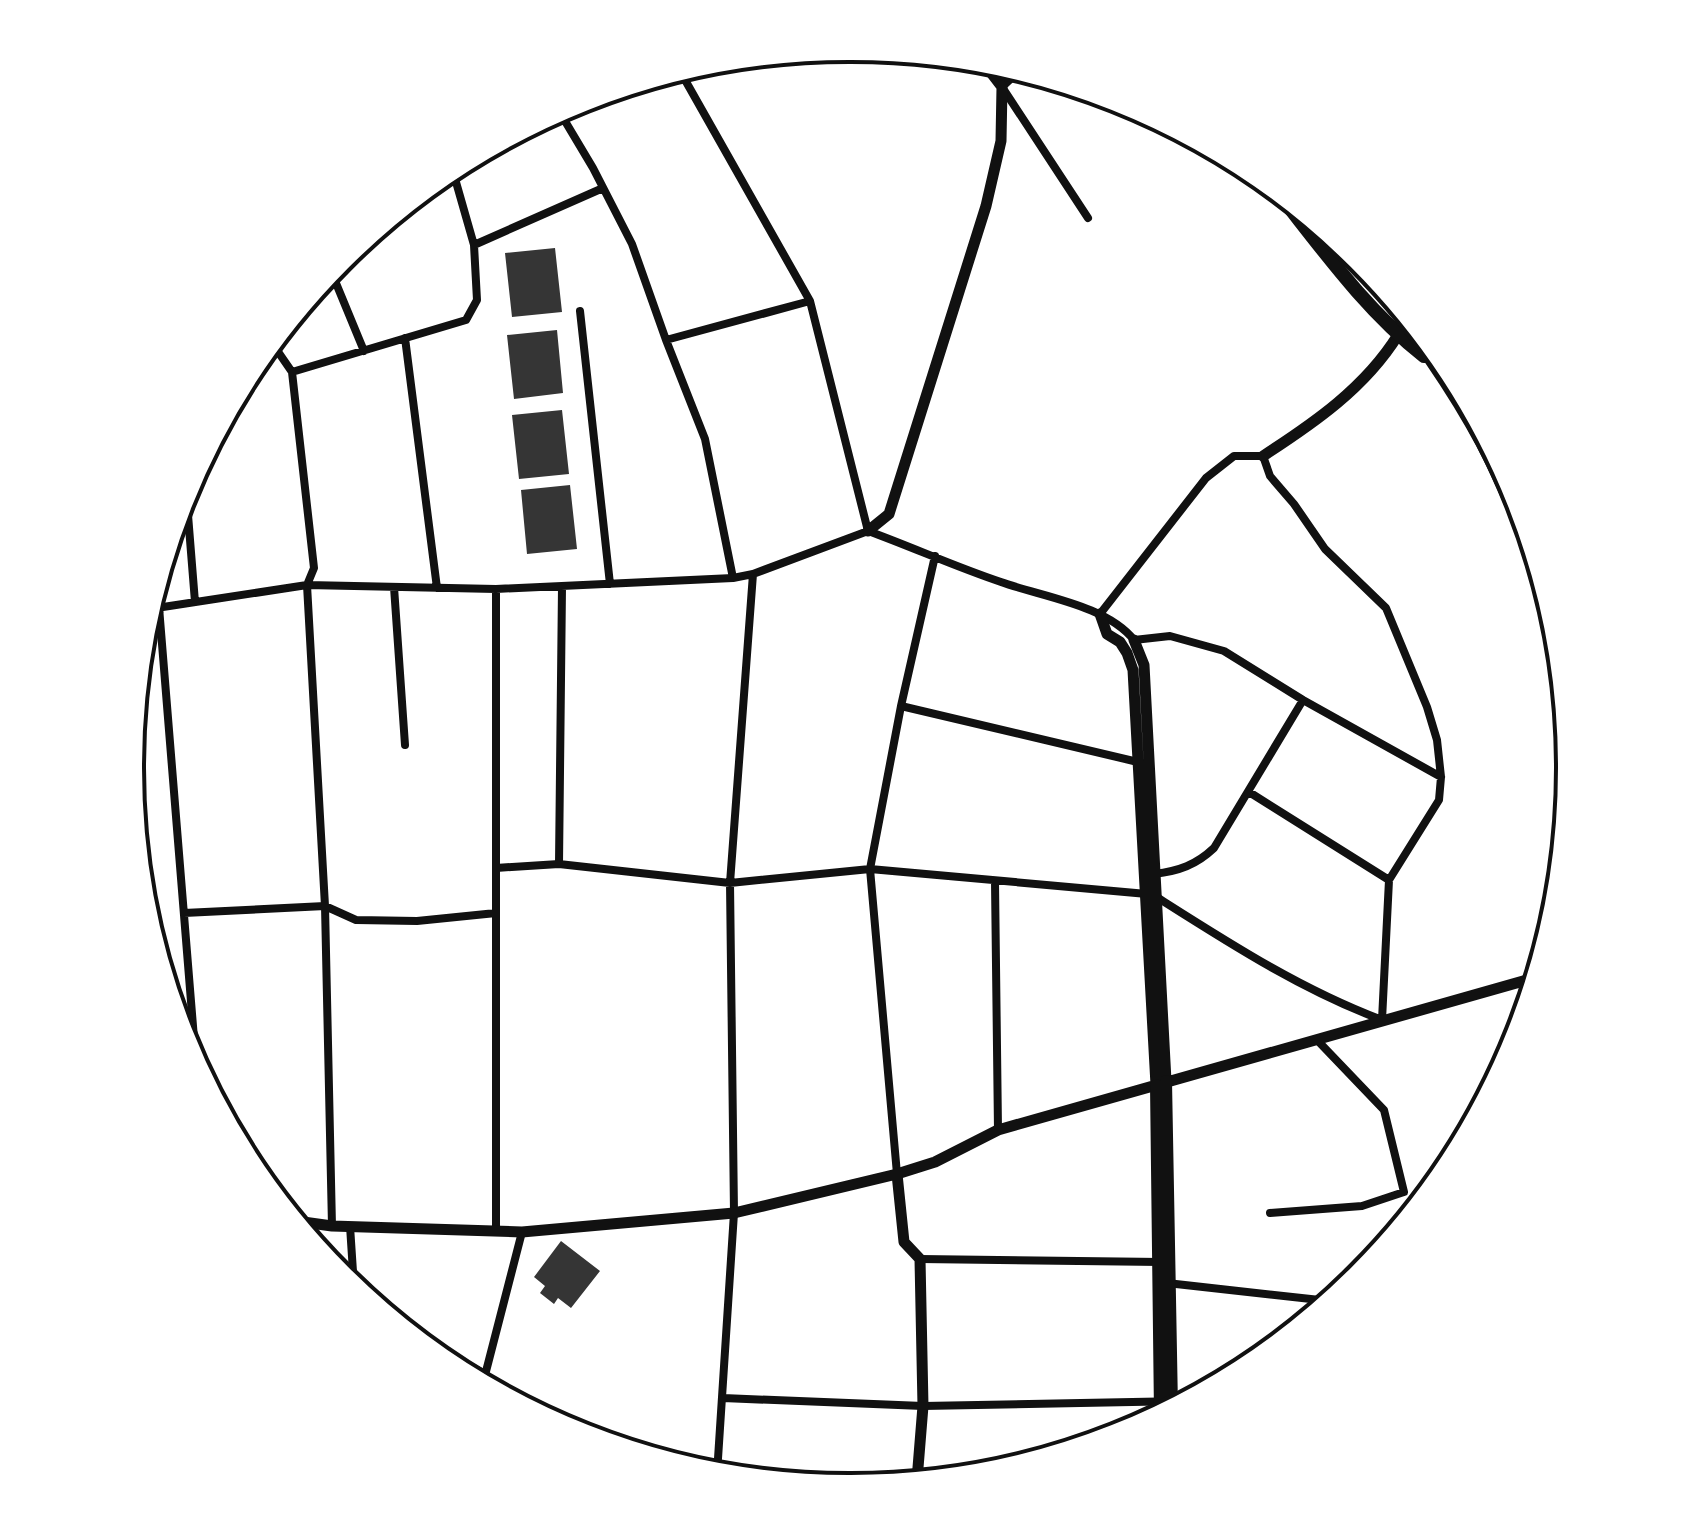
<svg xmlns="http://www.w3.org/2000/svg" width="1700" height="1535" viewBox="0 0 1700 1535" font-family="'Work Sans',sans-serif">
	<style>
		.building { fill: #353535 }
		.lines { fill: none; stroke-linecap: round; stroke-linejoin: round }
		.minor { stroke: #111; stroke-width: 8 }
		.tertiary { stroke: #111; stroke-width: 11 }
		.secondary { stroke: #111; stroke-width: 12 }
		.trunk { stroke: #111; stroke-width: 14 }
		.rim { fill: none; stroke: #111; stroke-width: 4 }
	</style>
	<rect width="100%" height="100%" fill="#fff"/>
	<path class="building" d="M555,248L562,312L512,317L505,253Z
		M557,330L563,393L514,399L507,335Z
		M562,410L569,474L519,479L512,415Z
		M570,485L577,549L527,554L521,490Z
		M561,1241L600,1271L571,1308L558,1298L554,1304L540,1293L545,1286L534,1277Z"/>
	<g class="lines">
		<path class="minor" d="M680,71L810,301L868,531
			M1019,71L1002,87L1088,218
			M559,111L593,168L632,244L666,340L705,439L733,578
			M452,168L474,245
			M331,271L364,351
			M580,311L610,584
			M405,338L437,588
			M666,340L810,301
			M272,343L292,372
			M186,490L195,602
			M394,587L405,745
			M496,589V1232
			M159,607L196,1063
			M150,609L307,585L496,589L733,578L753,574L868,531C912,547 956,567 1001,582C1043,597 1106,605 1134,640L1170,636L1224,651L1303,700L1441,777
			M901,706L1142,763
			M1249,792L1389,880
			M559,864L562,587
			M496,868L559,864L730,883L870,869L1147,894L1155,896C1229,943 1300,989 1382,1020L1389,880L1439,800L1441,777L1437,740L1427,707L1386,608L1325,549L1294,504L1270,476L1263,456H1234L1206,478L1100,614
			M1154,874C1179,871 1196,865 1214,848L1303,700
			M995,882L998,1130
			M184,913L325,906L356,920L417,921L496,913
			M897,1174L870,869L901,706L935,556
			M1270,1213L1362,1206L1404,1192L1384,1110L1317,1040
			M332,1226L325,906L307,585L314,568L292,372L466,320L477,300L474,245L603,188
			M350,1226L354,1287
			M920,1259L1161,1262
			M1167,1283L1329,1301
			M415,1337L485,1374
			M483,1383L522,1232
			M723,1398L923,1406L1184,1401
			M717,1474L734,1213L730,883L753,574"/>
		<path class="tertiary" d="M1263,456C1314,423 1365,388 1398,335
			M868,531L889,514L986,206L1001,141L1002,87L982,61
			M1100,614L1107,634L1120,642L1127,653L1133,670L1156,1085
			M1134,640L1144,665L1166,1081
			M897,1174L904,1242L920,1259L923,1406L917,1480
			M296,1221L332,1226L522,1232L734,1213L897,1174L935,1162L998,1130L1534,978"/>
		<path class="secondary" d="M1166,1081L1172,1407
			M1156,1085L1160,1414"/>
		<path class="trunk" d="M1278,193C1324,251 1366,310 1424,356
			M1352,253C1395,308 1437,363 1472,424C1509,488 1533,558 1556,628"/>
	</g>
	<path d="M0 0H1700V1535H0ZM849 62H851A705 705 0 0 1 1556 767V768A705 705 0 0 1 851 1473H849A705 705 0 0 1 144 768V767A705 705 0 0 1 849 62Z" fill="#fff" fill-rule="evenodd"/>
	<path class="rim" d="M849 62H851A705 705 0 0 1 1556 767V768A705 705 0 0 1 851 1473H849A705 705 0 0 1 144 768V767A705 705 0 0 1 849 62Z"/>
</svg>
